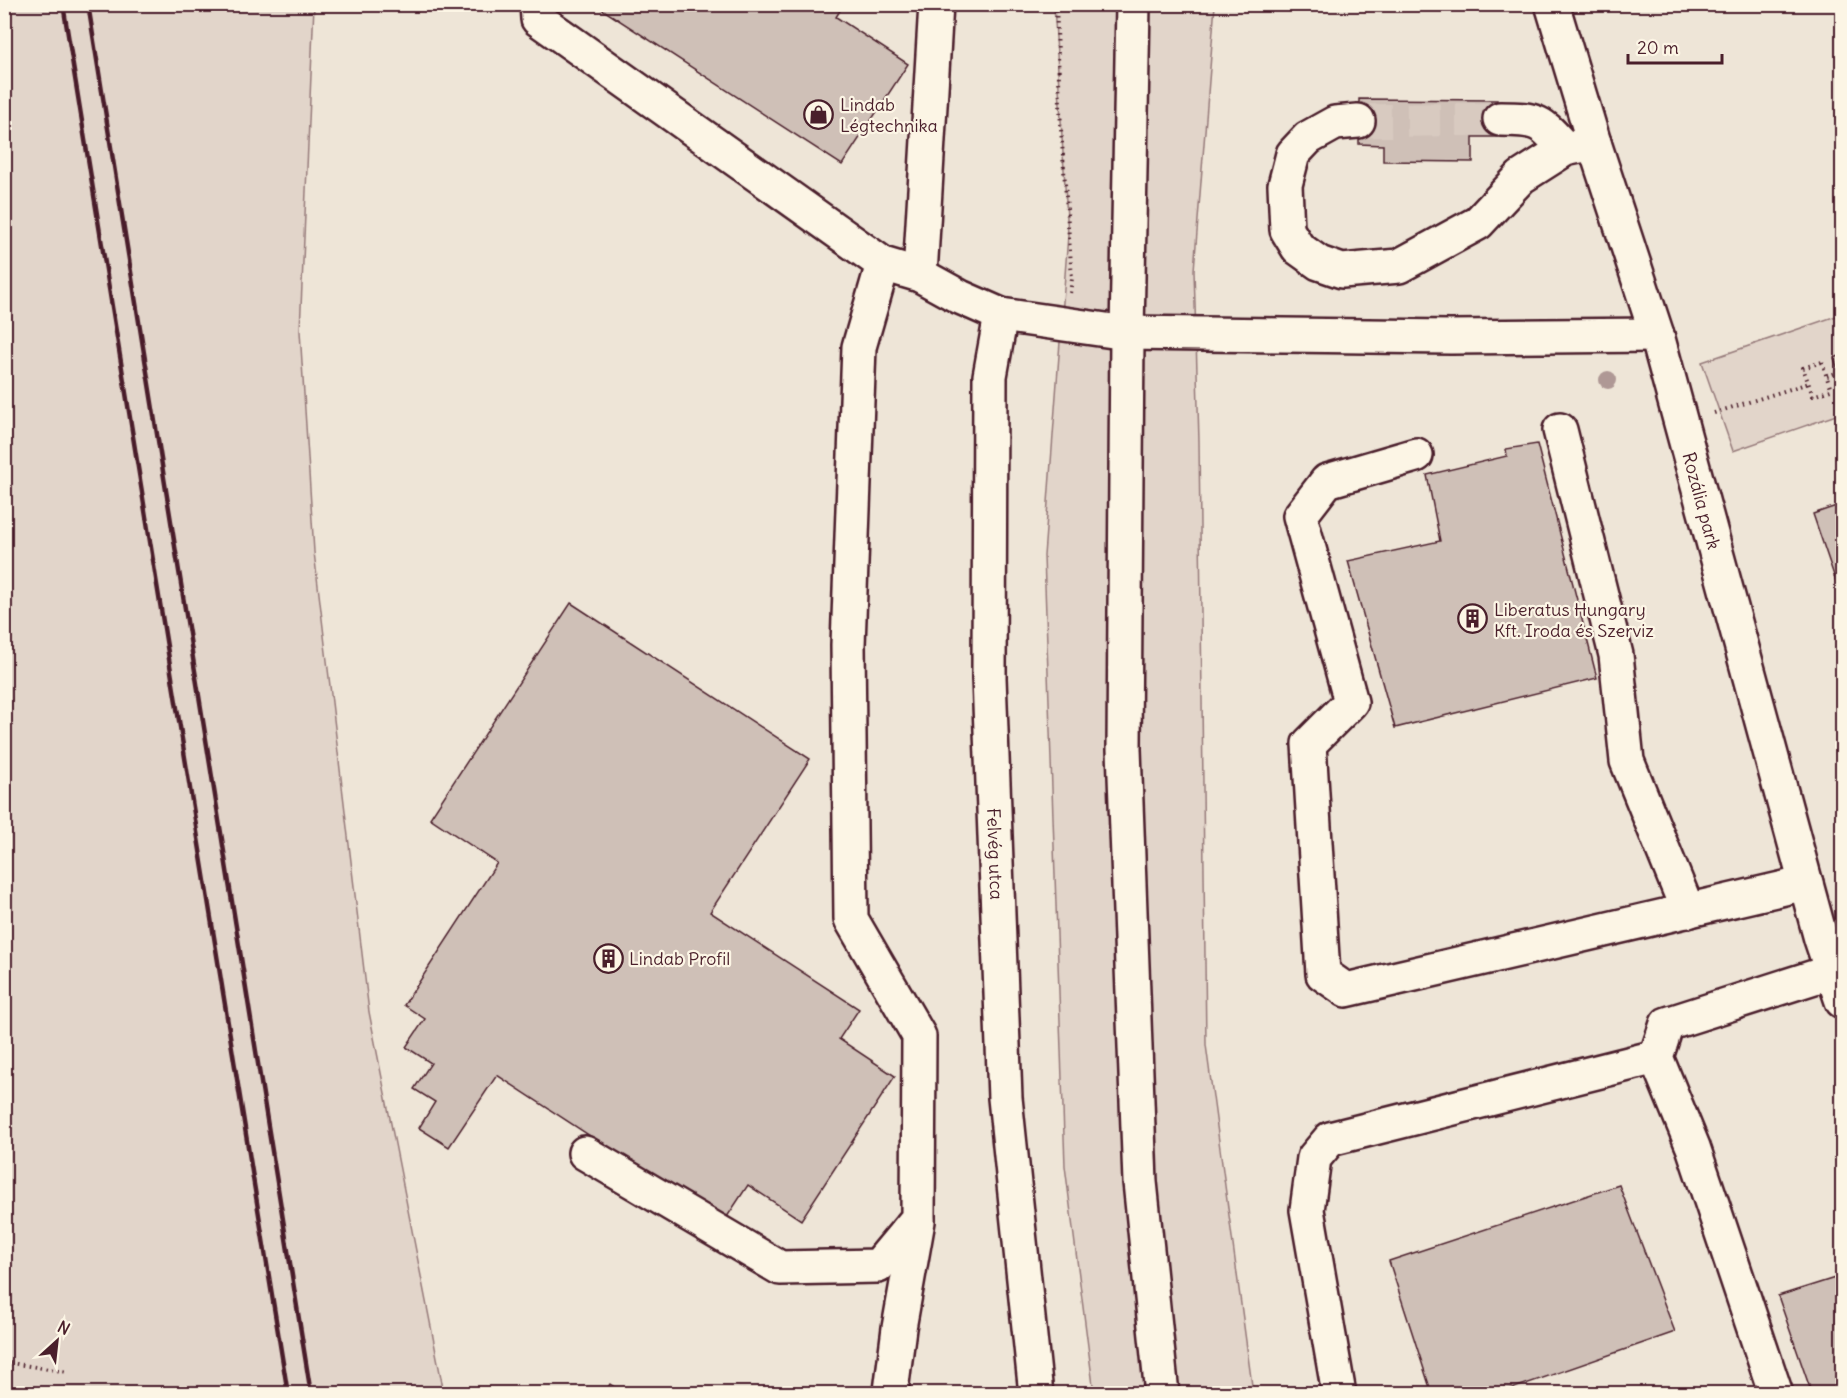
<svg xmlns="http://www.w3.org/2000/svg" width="1847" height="1398" viewBox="0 0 1847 1398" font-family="Delius,sans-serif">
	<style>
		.built { fill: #eee5d7 }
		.green { fill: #e2d5ca; stroke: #967a7a; stroke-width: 1.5 }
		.building { fill: #cfc0b7; stroke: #4a1f2b; stroke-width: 1.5 }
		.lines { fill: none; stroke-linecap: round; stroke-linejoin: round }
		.minor-tunnel { stroke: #d8cac0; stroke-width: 33; stroke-dasharray: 33 16; stroke-linecap: butt }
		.minor-casing { stroke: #4a1f2b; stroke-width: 38 }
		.major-casing { stroke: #4a1f2b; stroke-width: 38 }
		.path { stroke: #4a1f2b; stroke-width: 4; stroke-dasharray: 1.5 4.5; stroke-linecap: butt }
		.minor { stroke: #fcf5e5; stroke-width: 33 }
		.major { stroke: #fcf5e5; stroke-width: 33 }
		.rail { stroke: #4a1f2b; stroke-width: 4.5 }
		.tree { fill: #af9895 }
		.labels { text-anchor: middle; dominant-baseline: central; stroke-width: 4.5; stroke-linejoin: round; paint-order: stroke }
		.poi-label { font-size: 18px; fill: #4a1f2b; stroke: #fcf5e5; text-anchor: start }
		.street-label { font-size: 18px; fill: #4a1f2b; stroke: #fcf5e5 }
	</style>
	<rect width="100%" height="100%" fill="#fcf5e5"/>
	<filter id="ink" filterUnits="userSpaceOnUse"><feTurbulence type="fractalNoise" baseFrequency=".0167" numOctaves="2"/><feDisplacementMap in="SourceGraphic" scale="12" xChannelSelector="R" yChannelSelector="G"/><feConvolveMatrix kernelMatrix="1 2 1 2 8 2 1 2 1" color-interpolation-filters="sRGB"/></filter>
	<g filter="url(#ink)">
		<path class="built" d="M314,5H1054L1068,235L1044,556L1065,1166L1094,1393H444L369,1012L314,552L300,331Z
			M1215,5H1842V1393H1253L1206,1045L1199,441L1194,270Z"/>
		<path class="green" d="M4,5H314L300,331L314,552L369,1012L444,1393L15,1394L9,1383L4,1361Z
			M1054,5H1215L1194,270L1199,441L1206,1045L1253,1393H1094L1065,1166L1044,556L1068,235Z
			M1842,314V413L1733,451L1702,362Z"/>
		<path class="building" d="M594,4H844L836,17L908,64L842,165Z
			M1359,99L1497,100V137H1473V162L1383,161V145L1359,144Z
			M1842,355V382L1834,358Z
			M1537,444L1597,678L1395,728L1348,561L1440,541L1427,475L1507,456L1506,449Z
			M1842,504V599L1813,514Z
			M571,603L810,759L710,912L859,1009L839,1039L895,1076L801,1220L748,1185L723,1223L497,1075L449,1147L419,1128L435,1102L414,1089L431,1063L406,1047L425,1019L404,1005L497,863L430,818Z
			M1619,1185L1675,1332L1497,1394H1432L1389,1261Z
			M1835,1278L1842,1299V1394H1812L1778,1296Z
			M610,1384L625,1394H604Z"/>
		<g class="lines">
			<path class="minor-tunnel" d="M1358,121L1500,119"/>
			<defs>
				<g id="minor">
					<path d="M537,4L538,19L883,264L920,275L960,297L1001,315L1127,333L1451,337L1657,335"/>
					<path id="s1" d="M1552,4L1594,143L1657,335L1821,939L1842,1001"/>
					<path d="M1500,119C1538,119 1541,121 1565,149"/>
					<path d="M1358,121L1335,123L1308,138L1293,154L1285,185L1287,230L1298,248L1319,263L1342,271L1399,266L1478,223L1521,177L1565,149L1594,143"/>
					<path d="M920,275L936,4"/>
					<path id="s2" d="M1001,315L990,376L989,678L1005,1098L1036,1394"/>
					<path d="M1560,430L1616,655L1627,761L1688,911"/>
					<path d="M1416,455L1327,481L1300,516L1351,702L1309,744L1323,974L1346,990L1806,883"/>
					<path d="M585,1153L780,1268L878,1266L918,1218L919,1036L851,919L848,645L859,347L883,264"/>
					<path d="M893,1394L891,1391L899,1328L918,1221"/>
					<path d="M1339,1394L1307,1210L1314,1158L1330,1139L1656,1057"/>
					<path d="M1776,1394L1693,1147L1656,1057L1667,1024L1833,971"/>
				</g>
				<path id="major" d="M1133,4L1127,333L1124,749L1140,1182L1162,1394"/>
			</defs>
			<use href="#minor" class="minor-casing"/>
			<use href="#major" class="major-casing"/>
			<path class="path" d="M1056,4L1061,129L1072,278L1070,294
				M1822,362L1831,390L1813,396L1803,368Z
				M1827,376L1839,372
				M1714,413L1809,383
				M4,1362L68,1372"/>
			<use href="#minor" class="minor"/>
			<use href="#major" class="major"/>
			<path class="rail" d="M63,4L288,1394
				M88,4L311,1394"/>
		</g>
		<circle class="tree" cx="1608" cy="380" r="9"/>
	</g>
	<defs>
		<symbol id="shop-ring" viewBox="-11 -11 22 22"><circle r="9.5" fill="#fcf5e5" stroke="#4a1f2b" stroke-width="1.5"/><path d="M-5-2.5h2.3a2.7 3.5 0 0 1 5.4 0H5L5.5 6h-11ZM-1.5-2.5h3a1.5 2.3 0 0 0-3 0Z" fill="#4a1f2b"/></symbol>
		<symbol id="building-ring" viewBox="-11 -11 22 22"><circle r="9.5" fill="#fcf5e5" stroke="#4a1f2b" stroke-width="1.5"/><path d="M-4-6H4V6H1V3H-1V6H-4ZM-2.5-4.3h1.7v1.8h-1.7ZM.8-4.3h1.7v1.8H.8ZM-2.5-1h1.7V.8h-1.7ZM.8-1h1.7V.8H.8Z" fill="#4a1f2b"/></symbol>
	</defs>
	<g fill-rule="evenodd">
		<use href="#shop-ring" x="802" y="98" width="33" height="33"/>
		<use href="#building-ring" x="1456" y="602" width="33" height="33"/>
		<use href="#building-ring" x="592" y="942" width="33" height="33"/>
	</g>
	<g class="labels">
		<g class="poi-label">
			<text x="840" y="104">Lindab<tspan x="840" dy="21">Légtechnika</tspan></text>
			<text x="1494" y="609">Liberatus Hungary<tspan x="1494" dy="21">Kft. Iroda és Szerviz</tspan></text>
			<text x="629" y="958">Lindab Profil</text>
		</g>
		<g class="street-label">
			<text stroke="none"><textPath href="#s1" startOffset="519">Rozália park</textPath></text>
			<text stroke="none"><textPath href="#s2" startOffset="540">Felvég utca</textPath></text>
		</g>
	</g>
	<rect width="1847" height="1398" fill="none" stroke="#fcf5e5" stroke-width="24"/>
	<rect x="12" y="12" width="1823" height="1374" fill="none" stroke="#4a1f2b" stroke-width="2" filter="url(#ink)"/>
	<g transform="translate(57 1341) rotate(27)" stroke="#fcf5e5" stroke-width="4.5" paint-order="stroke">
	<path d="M0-4.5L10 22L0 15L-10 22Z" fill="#4a1f2b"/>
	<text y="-9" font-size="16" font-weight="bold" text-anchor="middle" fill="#4a1f2b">N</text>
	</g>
	<path d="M1628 54v9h94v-9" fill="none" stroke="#4a1f2b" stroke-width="3"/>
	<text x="1637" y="54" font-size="18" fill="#4a1f2b" stroke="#fcf5e5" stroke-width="4.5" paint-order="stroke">20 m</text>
</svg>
